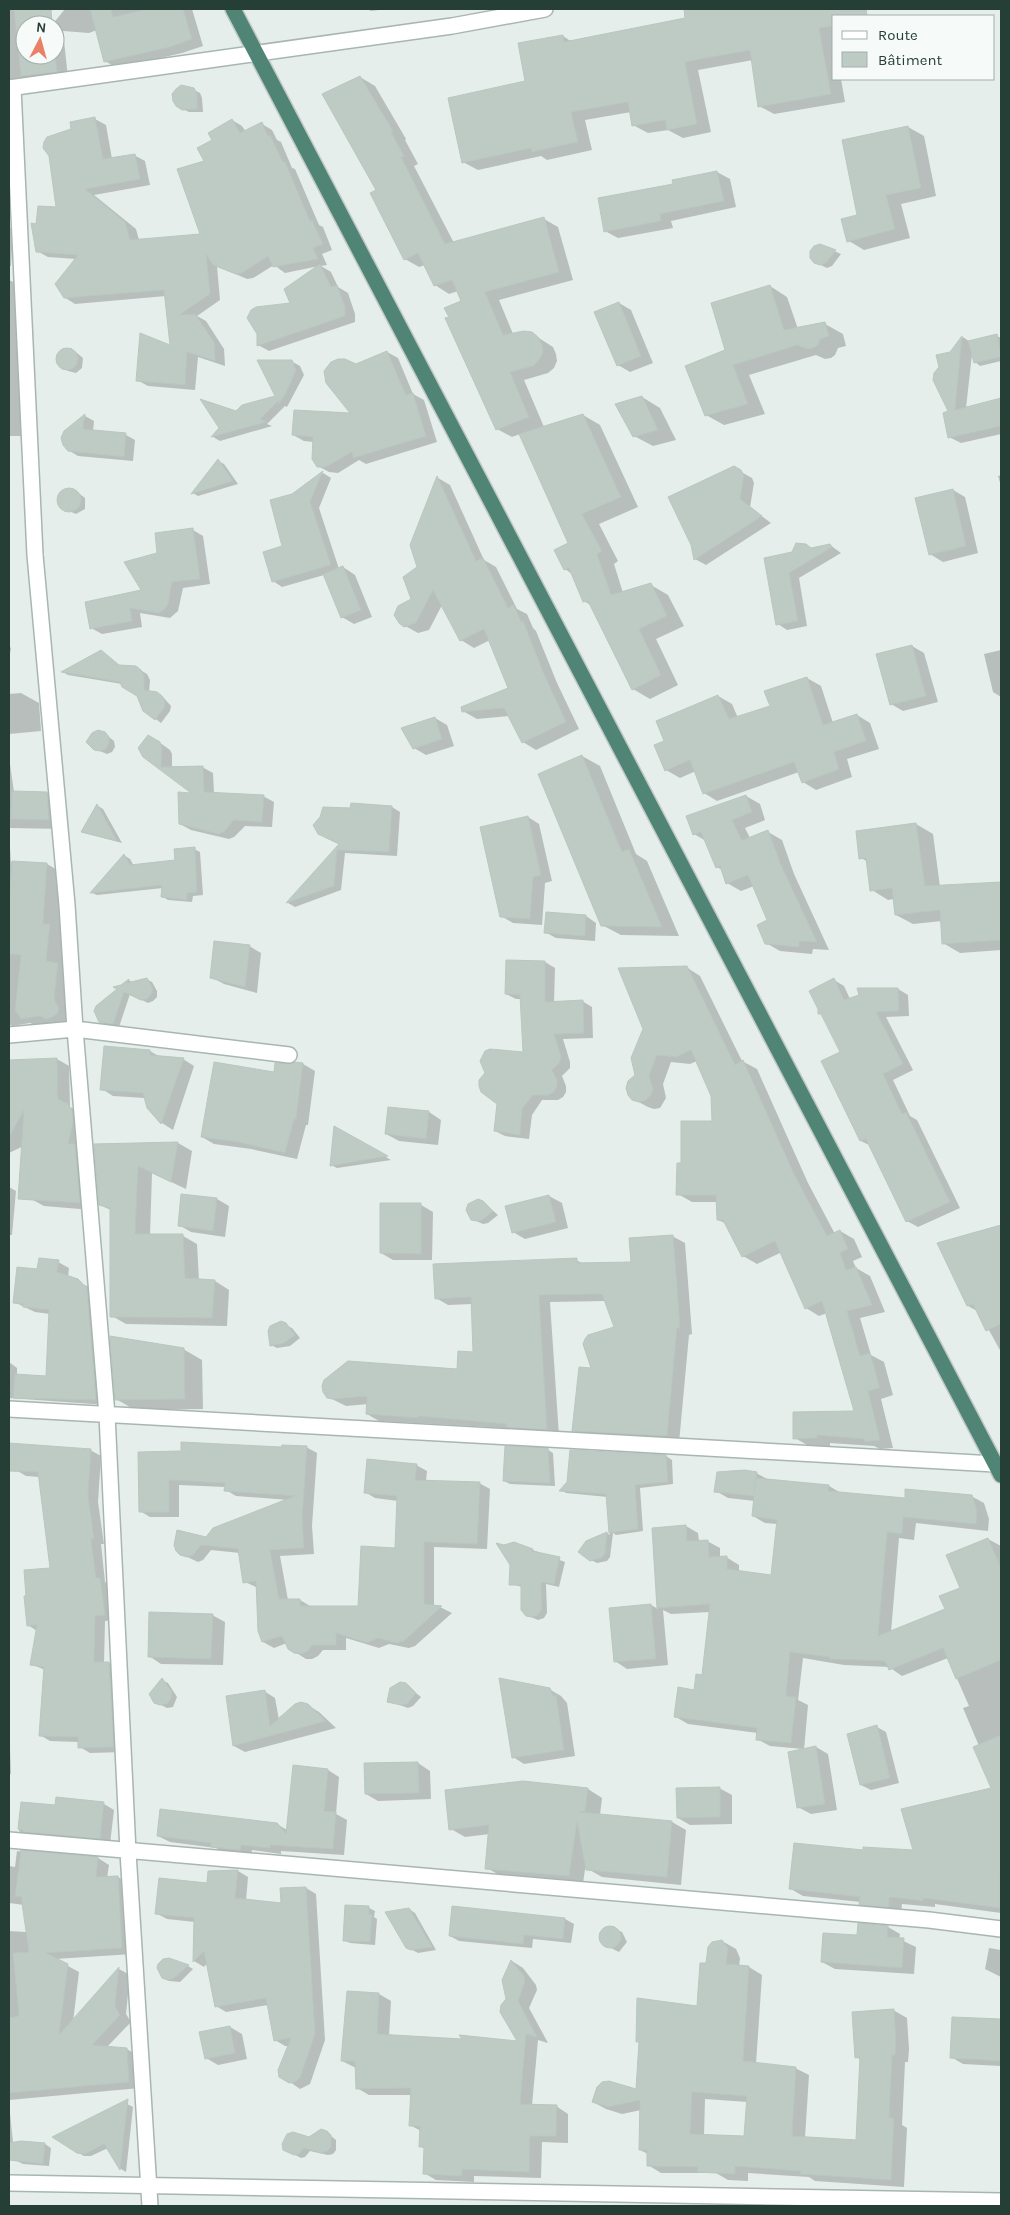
<svg xmlns="http://www.w3.org/2000/svg" width="1010" height="2215" viewBox="0 0 1010 2215" font-family="Karla,sans-serif">
	<style>
		.shadow { fill: #0003; fill-rule: evenodd }
		.building { fill: #becbc5; stroke: #b8c7c0; fill-rule: evenodd }
		.lines { fill: none; stroke-linecap: round; stroke-linejoin: round }
		.minor-casing { stroke: #a8b6b1; stroke-width: 18 }
		.trunk-casing { stroke: #c2c9c7; stroke-width: 18 }
		.minor { stroke: #fff; stroke-width: 15 }
		.trunk { stroke: #508576; stroke-width: 15 }
	</style>
	<rect width="100%" height="100%" fill="#e5eeea"/>
	<path class="shadow" d="M9,9H38L41,25H25V55H55V25H52L65,9H192L203,46L182,53L117,68L105,61L97,30L89,33L63,31L68,78L18,81L15,161H9Z
		M367,9H387L371,11Z
		M701,9H849L851,16H834L833,36L834,79H841L845,102L774,114L759,106L753,60L698,70L711,132L683,138L668,130L648,133L633,125L631,112L585,120L592,150L547,160L541,156L478,170L463,162L563,36L572,42L687,19L686,11Z
		M360,77L375,86L406,139L405,140L418,164L414,166L454,243L544,219L558,227L573,280L499,300L513,334L531,333L553,347L556,354L557,361L554,368L548,373L524,380L544,427L583,415L600,425L638,507L599,524L618,561L614,564L623,593L651,585L668,595L684,626L656,639L678,685L650,699L633,689L592,606L584,601L572,574L565,569L570,544L520,434L512,437L497,429L450,318L462,301L458,291L449,294L435,285L425,265L419,267L405,259L377,190Z
		M182,86H187L200,93L202,98L203,112H189L183,109Z
		M95,119L106,125L112,159L134,155L145,161L150,185L94,195L136,229L139,240L202,235L206,162L214,140L232,120L242,126L246,132L262,124L272,130L277,140L281,142L292,168L295,169L319,225L323,227L332,250L322,254L327,265L321,266L331,272L338,287L348,293L355,314V322L269,351L258,345L292,304L319,266L285,273L274,265L253,278L247,279L217,266L220,300L197,316L206,321L224,349L225,366L198,357L195,390L148,386L137,380L171,346L166,296L75,304L64,297L76,259L48,257L37,251L38,225L58,208L72,130Z
		M908,127L924,136L936,196L901,204L910,238L864,250L849,241L859,216Z
		M717,172L730,179L736,207L671,221L673,228L618,238L605,231L675,185L674,181Z
		M9,227L13,230L11,266H9Z
		M820,245L841,254L832,266L827,268L814,262Z
		M9,280L22,286L29,436H9Z
		M770,286L787,297L798,329L825,324L843,334L846,346L838,348L835,355L831,358L825,359L816,355L749,375L765,414L724,425L706,415L727,351Z
		M619,303L631,310L653,363L630,372L618,365Z
		M997,336L1001,338V361L980,366L975,362L972,354L966,408L1001,399V434L961,443L949,437L951,353L963,337L970,342Z
		M71,348L83,358L82,368L76,373L68,371L58,363V358L63,350Z
		M387,352L398,358L413,394L424,400L437,442L366,464L359,460L338,473L329,472L318,466L314,442L304,441L293,435L353,415L356,366Z
		M291,361L300,366L304,375L287,407L285,406L267,424L272,426L220,441L213,437L237,413L277,397Z
		M642,397L660,408L676,440L653,446L634,436Z
		M85,416L94,421L93,431L126,435L135,440L133,461L78,456L68,450L65,432Z
		M218,461L224,464L238,484L198,496L193,493Z
		M734,468L752,478L754,483L750,507L771,523L706,565L695,559L692,545Z
		M323,473L331,478L319,508L339,569L343,567L355,575L372,617L354,624L342,617L324,575L282,587L273,581L284,547L293,495Z
		M1001,475V486L998,476Z
		M438,478L450,485L484,560L496,567L517,609L527,614L533,628L536,631L557,683L579,729L536,750L523,742L509,716L477,719L463,711L509,689L490,640L474,648L461,640L442,605L429,630L418,633L400,623L412,600L419,567L411,545Z
		M72,488L85,498V509L76,514L64,509L59,505L58,500L63,490Z
		M953,490L965,497L978,553L943,562L930,554Z
		M193,530L203,536L210,584L183,588L178,611L170,618L140,613L142,627L102,634L91,628L143,591L159,554Z
		M830,545L841,553L799,578L807,626L787,630L778,624L765,559Z
		M9,644L11,649L9,657Z
		M912,646L924,653L938,702L903,711L891,704Z
		M1001,650V697L993,692L984,654Z
		M121,667H135L147,674L150,680L149,692L157,693L163,697L171,706L170,711L161,723L144,710L138,695L122,684L68,675L63,672Z
		M807,678L821,686L833,723L857,715L870,723L879,749L847,759L852,777L816,790L803,782L799,772L717,801L704,793L696,771L680,778L666,770V742L718,696L732,704L738,718L771,706Z
		M21,693L39,703L41,731L9,734V694Z
		M435,718L447,725L454,746L426,755L414,748Z
		M104,733L114,741L115,747L112,752L107,754L95,749Z
		M159,742L170,750L172,754V768L202,767L213,773L214,793L263,796L274,802L272,827L245,826L234,837L229,839L191,830L180,824L195,794L144,756Z
		M582,756L600,766L636,854L647,861L679,936L621,935L602,925Z
		M9,757L14,792L47,793L64,803L66,829L9,828Z
		M746,796L760,804L765,820L745,828L750,838L768,832L782,840L794,874L829,950L813,949L812,954L780,951L766,943L769,921L754,886L741,891L727,883L722,870L717,867L706,841L694,834Z
		M98,806L103,809L122,843L82,832Z
		M392,807L400,812L397,856L345,853L341,890L295,907L288,903L340,844L351,809Z
		M528,817L539,824L552,881L545,883L542,925L513,923L501,916Z
		M916,824L933,834L940,887L1001,883V950L960,953L943,943L942,921L913,924L896,915L894,899L888,900L872,890L868,862L861,858Z
		M9,833L11,862L47,864L64,874L60,932L67,935L74,1024L42,1028L30,1023L12,1026L9,1024Z
		M194,849L200,852L203,895L193,896L192,902L168,900L162,896L163,888L97,895L92,893L125,856L130,859L134,866L176,861Z
		M586,916L596,923L595,941L556,938L545,932Z
		M249,946L261,953L257,993L224,984L211,977Z
		M507,961L545,962L555,968L554,1003L582,1001L592,1007L593,1038L563,1039L570,1062V1068L562,1076L566,1086V1092L563,1097L558,1100H542L532,1115L529,1139L505,1136L495,1131L499,1104L482,1061L483,1056L490,1050L524,1054L521,999H516L506,994Z
		M686,967L700,976L742,1061L757,1069L808,1183L835,1234L840,1231L854,1239L862,1257L853,1261L856,1268L870,1276L885,1312L860,1318L871,1355L884,1362L893,1395L881,1399L893,1448L880,1449L874,1446L830,1443V1446H809L795,1438L856,1412L827,1313L819,1316L806,1308L782,1252L757,1264L743,1256L727,1224L718,1220L717,1202H692L678,1194L683,1164L713,1122V1096L697,1061L690,1064L671,1062L663,1084L666,1098L660,1108L654,1109L648,1107L633,1099L636,1076Z
		M146,979L152,982L157,991V997L153,1001L148,1003L130,994L119,1027L106,1025L100,1022L122,986L129,980L133,983Z
		M834,980L844,986L850,999L898,989L908,995L909,1016L886,1017L913,1070L893,1080L910,1116L917,1120L960,1208L918,1227L907,1221L871,1146L861,1141L842,1052L823,1015L819,1013Z
		M105,1048L150,1051L160,1057L183,1059L194,1066L173,1130L162,1123L148,1107L145,1098L113,1096L102,1089Z
		M57,1059L69,1066L70,1107L79,1112L92,1210L44,1206L31,1199L36,1140L9,1153V1100H19Z
		M303,1064L315,1071L308,1125H306L297,1159L251,1149L214,1144L202,1137L275,1073Z
		M429,1112L441,1120L438,1145L399,1141L386,1134Z
		M335,1128L391,1160L337,1168L331,1165Z
		M178,1143L192,1151L186,1189L152,1173L150,1236H183L197,1244L199,1280L215,1281L229,1290L227,1326L126,1324L112,1316L111,1210L104,1207L95,1145Z
		M9,1187L16,1191L12,1235H9Z
		M549,1196L562,1203L568,1228L525,1239L513,1232Z
		M217,1199L229,1206L225,1237L191,1232L179,1225Z
		M483,1202L498,1215L488,1223L483,1224L472,1219Z
		M421,1205L433,1212L432,1260H393L381,1253Z
		M672,1236L685,1243L692,1334L689,1335L679,1443L585,1437L573,1430L593,1369L615,1328L605,1301L550,1302L559,1436L520,1434L512,1429L490,1427L379,1421L367,1414L368,1404L346,1406L328,1397L458,1370L475,1354L472,1304L448,1305L436,1298L576,1260L584,1264L632,1263Z
		M941,1249L1001,1250V1352L979,1312L968,1306Z
		M58,1262L69,1268L68,1277L89,1287L107,1405L9,1398V1362L17,1368V1375L48,1377L50,1314L35,1312L14,1302L38,1271Z
		M285,1325L292,1328L300,1338L290,1346L277,1348L271,1345Z
		M183,1349L202,1360L203,1409L135,1410L116,1399Z
		M306,1447L317,1453L312,1526L314,1554L280,1556L288,1600H300L310,1606L359,1607L396,1550L398,1501L375,1498L365,1492L416,1465L427,1471L426,1481L479,1483L490,1489L487,1549L434,1547V1607L442,1608L452,1613L415,1646L409,1648L389,1644L379,1648L346,1638V1650H323L318,1656L312,1659H306L295,1652L287,1643L274,1648L263,1642L258,1588L245,1582L240,1553L211,1550L203,1560L198,1562L181,1554L206,1539L289,1500L236,1496L226,1490V1487L179,1485V1517H150L140,1511L139,1453Z
		M90,1450L101,1456L98,1502L104,1544H101L105,1582L110,1585L114,1620L105,1621L104,1663H109L120,1669L123,1752L90,1753L80,1747L79,1742L50,1741L40,1735L45,1670L31,1664L37,1631L28,1625L27,1597L51,1569L40,1477L26,1476L16,1470Z
		M548,1450L553,1453L555,1486L510,1484L504,1481Z
		M666,1456L672,1460L673,1484L640,1488L643,1531L616,1535L613,1533L610,1557L607,1561L597,1563L591,1560L607,1533L610,1535L608,1497L566,1493L561,1490Z
		M756,1473L769,1480L829,1486L841,1493L906,1499L971,1496L984,1503L989,1519L988,1531L916,1523L914,1540L899,1538L891,1632L946,1610L961,1588L988,1539L1001,1546V1913L935,1904V1907L902,1904L901,1913L873,1911L861,1904V1902L803,1896L791,1889L864,1852L915,1851L993,1789L979,1746L963,1708L969,1706L948,1658L902,1676L889,1667L844,1665L803,1658L798,1700L808,1705L804,1750L816,1747L828,1754L837,1810L811,1814L798,1807L803,1749L770,1746L757,1739L758,1733L688,1724L676,1717L696,1691L703,1676L710,1612L671,1614L663,1610L668,1665L627,1669L615,1661L651,1605L658,1609L653,1529L686,1526L698,1533L699,1541H707L720,1548V1558L726,1557L739,1565V1572L772,1576L777,1524L765,1523L753,1516L755,1501L728,1498L716,1491Z
		M514,1543L565,1562L559,1587L546,1584L547,1613L544,1618L538,1620L526,1615L522,1587L511,1584Z
		M212,1615L225,1622L223,1665L161,1664L149,1656Z
		M162,1680L168,1683L177,1697L173,1707L167,1708L155,1702Z
		M406,1685L421,1697L413,1706L408,1708L389,1701Z
		M549,1689L561,1696L567,1703L575,1756L524,1764L513,1757Z
		M264,1691L275,1698L279,1720L307,1705L319,1712L336,1728L245,1752L234,1746Z
		M9,1724L11,1773L9,1777Z
		M877,1727L886,1732L899,1783L871,1790L861,1785Z
		M418,1763L430,1771L431,1799L378,1801L366,1794Z
		M328,1770L339,1777L336,1814L347,1820L344,1855L281,1851V1854L252,1850L251,1856L224,1853L216,1848L170,1842L158,1836L277,1824L287,1830Z
		M719,1788L732,1795V1824L690,1825L678,1818Z
		M588,1789L602,1798L600,1815L672,1822L686,1830L681,1885L602,1877L588,1869L586,1863L583,1883L501,1876L487,1868L490,1834L465,1837L451,1829Z
		M57,1798L104,1804L114,1810L110,1844L30,1837L19,1831L22,1803L56,1807Z
		M17,1851L98,1858L109,1865L107,1878L118,1877L129,1884L133,1954L55,1959L79,1972L73,2022L119,1969L130,1975L126,2014L131,2022L107,2047L127,2049L138,2056L140,2088L9,2100V1931L60,1934L62,1910L9,1903V1866L15,1867Z
		M238,1871L248,1877L246,1901L283,1905L306,1888L316,1894L325,2040L310,2084L300,2089L290,2082L289,2046H285L275,2040L268,2005L226,2012L216,2006L207,1963L204,1967L194,1961L195,1922L167,1919L156,1913Z
		M453,1907L565,1919L574,1924L571,1943L533,1939L532,1948L459,1941L450,1936Z
		M369,1908L375,1911L374,1917L377,1919L375,1945L350,1943L344,1940Z
		M409,1909L415,1913L436,1950L418,1953L407,1947Z
		M611,1927L622,1932L627,1942L619,1952L605,1945L600,1936L602,1931Z
		M888,1927L900,1934L899,1939L916,1947L914,1974L835,1969L822,1962L859,1937Z
		M722,1941L736,1949L740,1958L739,1967H749L762,1975L756,2064L795,2068L809,2075L805,2138L858,2141L861,2060L856,2057L893,2010L907,2018L909,2049L908,2062H905L902,2125L907,2128L904,2187L815,2181L809,2177L748,2173V2181L728,2180L716,2173H661L648,2165V2154L640,2150L641,2110L622,2114L606,2109L593,2102L637,2091L640,2043L637,2041L698,2007L707,1964ZM705,2099L748,2102L745,2138L704,2136Z
		M989,1948L1001,1950V1977L985,1969Z
		M169,1959L188,1966L193,1969L180,1982L169,1981L163,1978Z
		M512,1961L523,1968L536,1985L537,1990L529,2008L548,2043L538,2040L532,2105L556,2106L568,2114V2143L542,2142L541,2178L474,2176V2182L436,2180L424,2173L425,2149L420,2146L421,2131L410,2125L412,2095H369L357,2088L356,2068L342,2061L379,1994L391,2001L389,2036L520,2042L508,2000Z
		M953,2018L1001,2020V2066L963,2064L951,2057Z
		M230,2027L242,2034L247,2059L218,2065L206,2058Z
		M9,2104L13,2142L45,2144L51,2148L49,2166L23,2164L9,2157Z
		M127,2104L133,2107L126,2172L121,2169L108,2148L91,2156H84L77,2152L109,2110Z
		M326,2132L336,2140V2150L333,2154L328,2155L310,2151L305,2157L301,2158L284,2149Z"/>
	<path class="building" d="M14,9H51L52,25H25V55L55,54L57,72L21,76Z
		M90,9H111L113,17L148,9H183L192,39L170,47L104,62Z
		M684,9H866L867,16H834V26L819,28L831,94L758,107L750,50L685,62L697,124L667,130L665,120L632,126L628,102L571,112L578,142L532,152L531,148L462,163L448,98L525,81L518,43L563,35L564,42L685,18Z
		M360,76L393,131L391,132L404,156L401,157L445,244L544,217L559,272L485,292L503,335L524,331L532,332L538,337L542,345L543,353L539,360L533,366L510,372L529,417L496,430L445,318L449,317L444,308L461,301L452,280L434,286L418,253L404,260L370,193L376,190L322,94Z
		M181,85L194,88L197,94V109L182,110L176,106L173,101L172,94L176,89Z
		M95,117L103,159L135,154L140,179L85,189L125,222L130,240L200,234L177,169L204,161L197,148L212,140L208,133L232,119L240,133L262,122L268,136L270,135L283,162H285L310,221L312,220L323,244L313,248L318,259L273,267L268,256L242,273L236,274L213,265L206,254L210,294L179,315L195,314L214,342L215,361L187,352L185,385L136,381L140,333L170,345L164,290L64,298L55,284L78,255L36,252L31,223L36,224L38,206L56,207L49,156L43,148L44,142L47,137L71,129L70,122Z
		M908,126L921,188L886,195L895,229L847,242L841,219L857,215L842,140Z
		M717,171L724,201L660,214L661,221L604,232L598,198L673,184L672,180Z
		M820,244L836,250L826,263L820,265L814,263L810,258V251L814,246Z
		M320,264L331,287L337,285L345,307V316L257,346V334L247,318L251,310L256,307L290,303L284,289Z
		M770,285L784,330L825,322L829,336L820,339L818,345L813,348L807,349L797,345L733,365L748,404L705,416L685,366L725,350L711,303Z
		M619,302L641,356L617,366L594,312Z
		M997,334L1001,357L974,363L968,341Z
		M962,336L955,410L1001,398V426L948,438L943,413L948,411L933,380L934,373L939,367L936,355L950,352Z
		M56 359a11 11 0 1 1 22 0a11 11 0 1 1-22 0Z
		M387,351L406,395L413,393L426,436L353,458L352,452L326,467H317L312,459L313,437L292,435L294,410L350,413L326,383L324,371L331,362L338,359H345L356,364Z
		M257,360H292L296,370L286,393L279,404L278,401L260,419L266,422L211,437L219,428L200,399L236,411L242,405L275,396Z
		M642,396L658,430L633,437L615,404Z
		M85,414L83,429L126,433L124,457L68,451L63,445L61,438L64,431Z
		M583,414L621,497L582,514L602,551L597,554L611,595L651,583L667,616L639,629L661,675L632,690L588,601L583,602L569,568L564,570L554,550L568,543L519,434Z
		M218,459L233,481L191,494Z
		M734,466L741,470L744,476L740,499L762,516L694,560L691,545L668,497Z
		M323,471L310,502L331,565L272,582L263,552L282,546L270,500L292,494Z
		M437,476L476,561L483,558L508,608L514,605L521,622L523,621L544,674L566,722L522,743L504,708L462,712L461,707L508,688L484,629L460,641L433,590L416,623L404,627L399,623L394,615L398,606L411,599L403,577L417,567L410,545Z
		M57 500a12 12 0 1 1 24 0a12 12 0 1 1-24 0Z
		M953,489L966,546L929,555L915,498Z
		M193,528L200,579L172,582L168,605L164,610L158,613L130,608L132,621L90,629L85,602L141,590L124,562L157,553L155,533Z
		M796,543L806,544L811,548L830,544L832,547L789,573L798,621L776,625L764,558L792,552Z
		M343,566L361,610L341,618L323,574Z
		M912,645L926,696L890,705L876,654Z
		M101,650L119,665L136,666L141,670L144,675V690L157,692L162,696L165,702L164,708L155,720L143,711L137,696L122,687L120,682L61,672Z
		M807,677L823,725L857,714L866,741L834,752L839,769L802,783L794,762L703,794L690,760L665,771L654,745L664,741L656,721L718,695L729,719L770,706L764,691Z
		M435,717L442,739L413,749L401,728Z
		M98,730L105,732L109,737V743L106,749L100,751L94,750L86,742L92,733Z
		M148,735L160,742L162,748L161,767L203,766L204,792L264,795L262,822L234,820L224,832L218,834L179,824L178,792L191,793L143,757L138,748Z
		M582,755L622,852L629,849L662,927L601,926L538,774Z
		M12,791L47,792L49,820L11,819Z
		M746,795L752,812L732,820L741,839L743,840L768,830L781,865L817,942L799,941V947L765,944L757,925L767,920L748,875L726,884L720,866L716,868L701,832L693,835L686,816Z
		M351,803L392,806L389,852L337,850L334,886L286,903L339,844L318,834L313,825L320,817L323,807L350,808Z
		M97,804L117,841L81,832Z
		M528,816L541,875L533,877L530,919L500,917L480,827Z
		M916,823L925,886L1001,882V940L942,944L940,910L895,915L892,888L870,891L866,858L859,859L856,831Z
		M195,847L197,892L187,893V900L161,897L162,885L90,893L124,854L130,865L175,860L174,849Z
		M12,861L47,863L43,924H50L46,961L58,963L54,999L59,1009L57,1014L52,1017L47,1019L40,1016L21,1019L15,1010L21,955L9,954V904Z
		M546,912L586,915L585,936L544,933Z
		M214,941L250,945L245,987L210,978Z
		M506,960L545,961V1002L583,1000L584,1033L554,1034L561,1056L560,1062L552,1070L557,1080V1086L554,1092L548,1095H533L522,1109L520,1135L494,1131L497,1104L481,1092L479,1086V1080L485,1073L480,1061L485,1051L490,1049L523,1052L520,995L505,994Z
		M687,966L735,1065L743,1060L794,1174L827,1236L840,1230L848,1249L840,1253L846,1270L856,1267L872,1305L847,1311L860,1356L870,1353L880,1388L868,1391L880,1440L865,1442L864,1439L817,1435V1438L793,1439V1412L854,1411L822,1301L805,1309L775,1241L742,1257L723,1220H717L716,1195H676L677,1163H681V1121H712L711,1096L691,1050L676,1057L657,1055L649,1075L653,1089L651,1095L646,1100L639,1102L632,1100L628,1095L626,1088L628,1081L635,1075L631,1058L643,1029L618,968Z
		M147,978L152,987V993L147,999L141,1000L124,992L113,1024L99,1022L94,1011L96,1006L117,989L113,987L121,985L129,979L127,983Z
		M834,978L844,1000L859,995L857,988H898L899,1011L876,1012L903,1064L883,1074L902,1114L906,1112L950,1202L906,1222L866,1139L860,1141L821,1061L840,1052L821,1014H818V1009L809,991Z
		M104,1046L150,1050V1055L184,1058L161,1124L147,1108L143,1093L100,1090Z
		M57,1058L58,1099L67,1103L72,1110L73,1122L68,1144H75L80,1203L18,1199L24,1110L9,1137V1060Z
		M214,1062L274,1072L275,1063L288,1064L295,1062L303,1063L296,1119H294L285,1153L238,1142L201,1137Z
		M388,1107L429,1111L426,1139L385,1134Z
		M334,1126L388,1156L330,1166Z
		M178,1142L171,1182L138,1166L135,1234H183L185,1278L215,1280L212,1318L110,1317V1208L99,1205L94,1144Z
		M181,1194L217,1198L213,1231L178,1226Z
		M549,1195L556,1222L512,1233L505,1206Z
		M478,1199L483,1201L493,1211L482,1220L477,1221L471,1220L466,1210L468,1204Z
		M380,1203H421V1254L380,1253Z
		M1001,1225V1324L986,1331L973,1304L967,1306L937,1243Z
		M673,1235L680,1328H677L667,1436L572,1431L579,1367L591,1368L583,1344L585,1339L588,1335L614,1327L602,1294L539,1295L547,1430L506,1427L507,1424L418,1416V1418L366,1414L367,1396L333,1399L327,1398L323,1392L322,1386L324,1380L348,1361L457,1369L458,1351L473,1352L471,1297L435,1299L433,1264L577,1258V1263L631,1262L629,1238Z
		M39,1258L59,1260L57,1272L78,1279L87,1288L96,1400L13,1398L15,1374L46,1376L49,1310L23,1307V1304L13,1303L17,1267L37,1269Z
		M281,1321L286,1323L295,1335L284,1343L270,1346L268,1331L270,1326Z
		M110,1336L184,1348L185,1399L115,1400Z
		M181,1442L281,1447L282,1445L307,1446L302,1520L304,1548L270,1550L279,1599H300V1606H358L361,1546L395,1548L397,1496L364,1493L367,1459L417,1464L415,1480L480,1482L477,1544L424,1542V1604L442,1606L404,1641L397,1643L378,1638L367,1643L336,1633V1645H312L308,1651L301,1654L294,1653L288,1649L282,1636L262,1642L258,1631L256,1581L243,1583L238,1549L201,1545L193,1555L187,1557L180,1555L176,1551L174,1545L177,1530L206,1537L213,1528L295,1496L224,1491L225,1483L169,1480V1512H139L138,1452L181,1451Z
		M9,1443L91,1449L88,1496L94,1539H91L96,1578H100L105,1615L95,1616L94,1662H109L114,1747L78,1748V1737L39,1736L44,1667L30,1665L37,1625L27,1626L24,1596H26L24,1570L50,1568L38,1472L9,1471Z
		M505,1446L548,1448L550,1483L503,1481Z
		M570,1450L666,1455L668,1482L635,1485L638,1529L609,1533L606,1494L559,1491L567,1482Z
		M745,1470L757,1472L754,1492L756,1478L829,1485L828,1491L905,1498V1489L972,1495L977,1511L976,1524L903,1517L902,1534L887,1532L878,1636L945,1609L939,1596L960,1588L946,1555L988,1538L1001,1568V1660L956,1679L943,1648L889,1670L885,1661L830,1659V1657L790,1652L786,1696L796,1697L791,1743L756,1740L757,1728L674,1717L678,1687L694,1690L696,1674L702,1675L710,1604L657,1608L652,1528L686,1525L687,1541L708,1540L709,1557L727,1556V1569L771,1575L777,1520L752,1516L754,1496L714,1492L717,1472Z
		M607,1532L605,1554L601,1558L590,1561L578,1552L586,1541Z
		M514,1542L533,1549L532,1551L560,1557L554,1584L541,1582L542,1609L538,1615L532,1617L526,1616L521,1610V1585H509L510,1565L496,1543L504,1545Z
		M651,1604L656,1659L614,1662L609,1608Z
		M149,1612L213,1614L211,1659L148,1657Z
		M162,1678L172,1692L171,1699L167,1704L160,1705L154,1703L149,1694Z
		M499,1678L550,1688L553,1696L556,1695L564,1750L512,1758Z
		M400,1682L406,1683L416,1693L407,1704L401,1705L387,1702L390,1688Z
		M265,1690L270,1726L295,1704L301,1702L308,1704L326,1721L233,1746L226,1696Z
		M877,1725L890,1778L860,1785L847,1734Z
		M1001,1735L1000,1908L923,1898V1901L889,1897V1907L859,1905L860,1897L789,1889L794,1843L863,1850V1847L913,1850L901,1809L991,1788L973,1747Z
		M816,1746L825,1804L797,1808L788,1752Z
		M418,1762L419,1793L365,1794L364,1763Z
		M293,1765L328,1769L324,1811L336,1812L333,1849L270,1845V1848L241,1845L240,1850L211,1847V1843L157,1836L160,1809L277,1823L286,1834Z
		M523,1781L588,1788L585,1811L579,1812L672,1821L667,1877L586,1870L577,1822L569,1876L485,1869L489,1825L449,1830L445,1790Z
		M720,1787V1817L677,1818L676,1788Z
		M56,1797L104,1802L100,1839L23,1832V1830L18,1829L21,1802L55,1805Z
		M21,1850L98,1857L96,1877L118,1876L122,1948L46,1953L68,1964L59,2035L119,1967L115,2006L120,2015L92,2045L127,2048L129,2082L9,2093V2018L19,2016L13,1953L29,1952L21,1896L15,1897Z
		M238,1870L235,1898L281,1903L280,1888L306,1887L315,2034L300,2078L295,2082L289,2083L279,2077L278,2070L291,2038L274,2041L266,1998L215,2007L204,1951L193,1962L194,1918L155,1914L159,1878L207,1883L208,1871Z
		M345,1905L369,1906V1915L372,1914L370,1942L343,1941Z
		M452,1906L565,1918L563,1939L524,1935L523,1944L449,1936Z
		M409,1908L432,1947L411,1950L406,1948L385,1912Z
		M858,1923L888,1926L887,1937L904,1938L902,1968L821,1962L823,1933L857,1935Z
		M599 1937a11 11 0 1 1 22 0a11 11 0 1 1-22 0Z
		M722,1940L728,1949L726,1964L749,1966L743,2061L796,2067L792,2136L856,2140L860,2057L855,2058L852,2012L894,2009L896,2041L895,2055H892L889,2117L894,2119L891,2180L800,2174L801,2171L735,2166V2174L698,2172V2167L647,2166V2150H639L640,2100L608,2107L592,2102L597,2087L602,2082L609,2081L636,2089L639,2042H636L637,1998L697,2006L700,1963H706L708,1947L712,1942ZM692,2092L747,2096L744,2136L690,2134Z
		M169,1958L189,1965L173,1979L168,1980L162,1978L157,1968L158,1964L163,1959Z
		M511,1960L524,1976L525,1982L518,2001L537,2037L526,2034L520,2104L557,2105L556,2136H530L529,2172L462,2169V2176L423,2174L424,2147H419L420,2126H409L411,2088L356,2089L355,2061H341L347,1991L379,1993L377,2034L462,2039L459,2035L517,2041L500,2012L501,2005L506,1999L502,1980Z
		M952,2017L1001,2019V2061L950,2058Z
		M230,2026L235,2053L205,2059L199,2032Z
		M128,2099L120,2170L104,2144L85,2154L77,2153L52,2137Z
		M321,2129L327,2131L331,2135V2147L327,2151L321,2153L304,2148L299,2154L294,2155L283,2150L282,2144L287,2134L293,2132L309,2137Z
		M21,2141L45,2143L43,2164L9,2160V2143Z"/>
	<g class="lines">
		<defs>
			<path id="minor" d="M9,88L452,26L545,9
				M13,88L35,555L67,905L75,1029L107,1415L128,1852L150,2206
				M9,1035L75,1029L289,1055
				M9,1409L995,1464
				M9,1840L929,1920L1001,1929
				M9,2183L1001,2201"/>
			<path id="trunk" d="M233,9L1001,1475"/>
		</defs>
		<use href="#minor" class="minor-casing"/>
		<use href="#trunk" class="trunk-casing"/>
		<use href="#minor" class="minor"/>
		<use href="#trunk" class="trunk"/>
	</g>
	<rect width="1010" height="2215" fill="none" stroke="#253f37" stroke-width="20"/>
	<rect x="832" y="15" width="162" height="65" fill="#f6faf8" stroke="#a2afab"/>
	<rect x="842" y="31" width="25" height="8" fill="#ffffff" stroke="#a2afab"/>
	<text x="878" y="40" font-size="15" fill="#253f37">Route</text>
	<rect x="842" y="52" width="25" height="15" fill="#becbc5" stroke="#a2afab"/>
	<text x="878" y="65" font-size="15" fill="#253f37">Bâtiment</text>
	<g transform="translate(40 40) rotate(6)"><circle r="24" fill="#f6faf8" stroke="#a2afab"/>
	<path d="M0-4L9 19L0 12L-9 19Z" fill="#ea8067"/>
	<text y="-8" font-size="14" font-weight="bold" text-anchor="middle" fill="#253f37">N</text>
	</g>
</svg>
